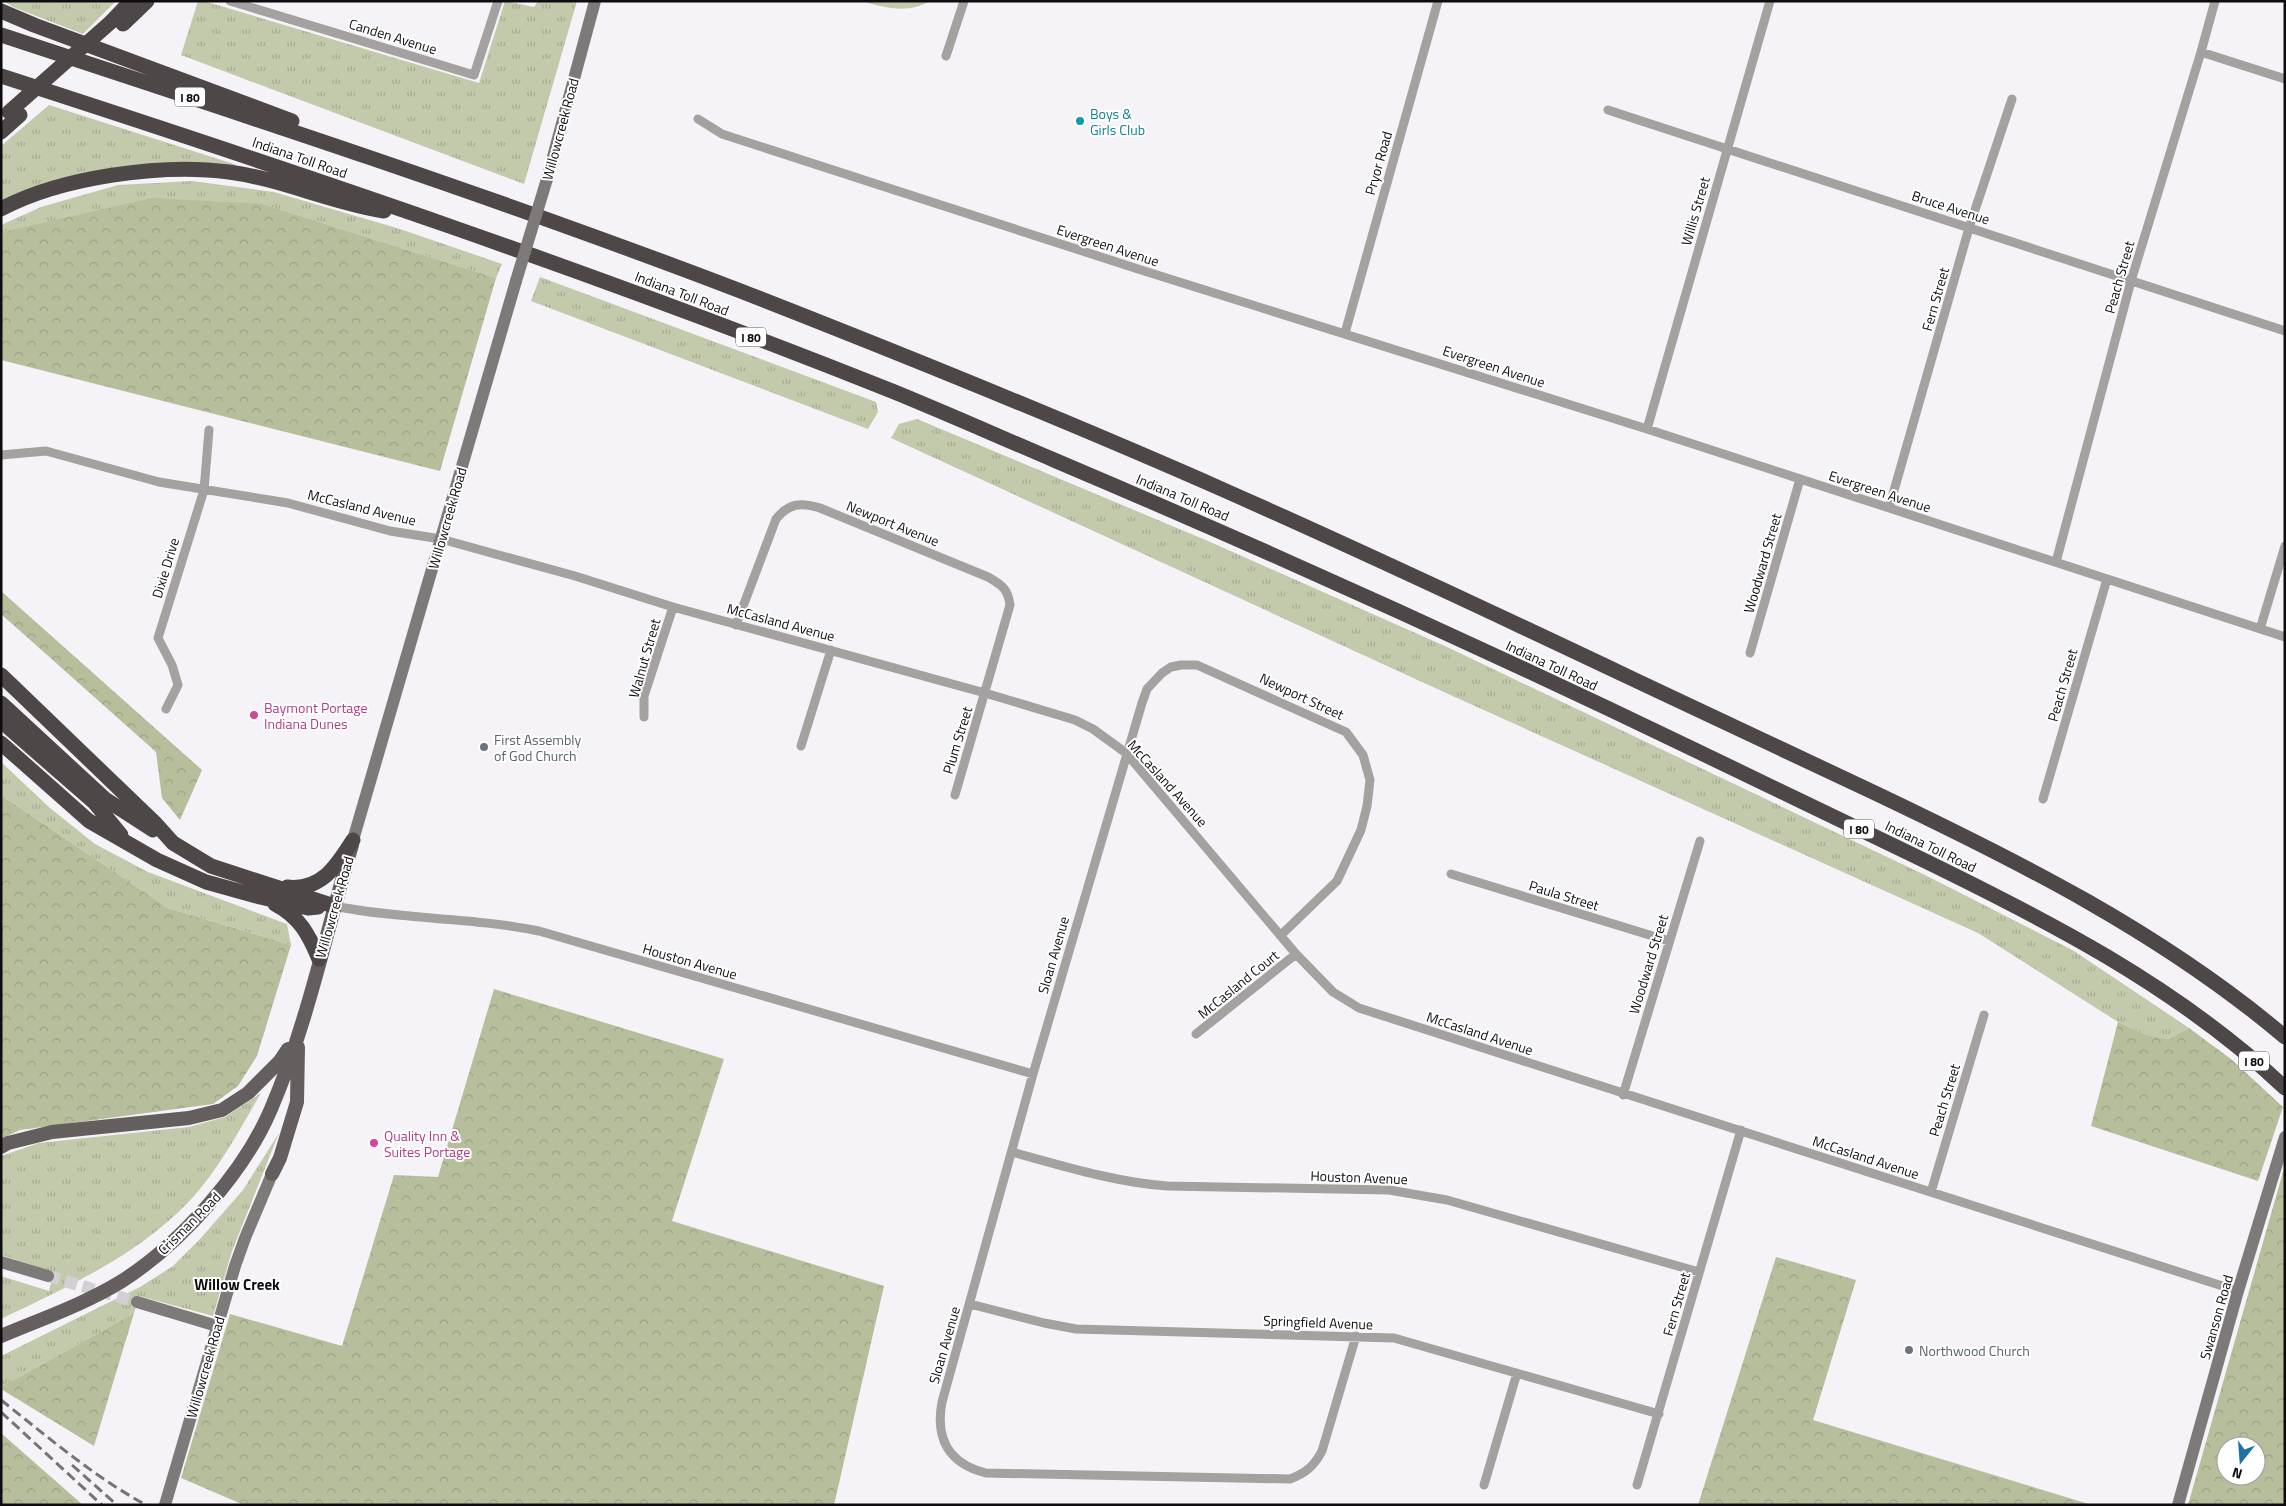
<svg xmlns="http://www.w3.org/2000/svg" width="2286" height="1506" viewBox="0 0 2286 1506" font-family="'Titillium Web',sans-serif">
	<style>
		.grass { fill: url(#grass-tufts) }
		.forest { fill: url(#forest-crowns); fill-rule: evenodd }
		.garden { fill: #c3c9ab }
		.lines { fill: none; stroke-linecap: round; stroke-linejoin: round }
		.secondary-tunnel { stroke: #d2d0d5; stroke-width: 12; stroke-dasharray: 12 6; stroke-linecap: butt }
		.street { stroke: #a5a1a1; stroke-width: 9 }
		.secondary { stroke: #7f7a7a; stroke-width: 12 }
		.primary { stroke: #645e5e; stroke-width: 14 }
		.highway { stroke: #4e4747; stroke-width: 15 }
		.rail { stroke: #767378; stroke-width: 3; stroke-dasharray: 10 5; stroke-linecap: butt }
		.secondary-bridge { stroke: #7f7a7a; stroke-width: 12 }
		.highway-bridge { stroke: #4e4747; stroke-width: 15 }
		.culture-dot { fill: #0f9aa8; stroke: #fff; stroke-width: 2 }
		.hotel-dot { fill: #d1479c; stroke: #fff; stroke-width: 2 }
		.worship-dot { fill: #6b7280; stroke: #fff; stroke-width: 2 }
		.labels { text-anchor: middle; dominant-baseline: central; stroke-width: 4; stroke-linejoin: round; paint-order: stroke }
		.shield { fill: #fff; stroke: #565557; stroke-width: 1 }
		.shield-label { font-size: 12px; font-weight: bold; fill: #0e0c0f }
		.street-label { font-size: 14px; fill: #0e0c0f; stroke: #fff }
		.culture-label { font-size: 14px; fill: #0d838f; stroke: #fff; text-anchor: start }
		.hotel-label { font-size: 14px; fill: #b23c85; stroke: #fff; text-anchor: start }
		.worship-label { font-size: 14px; fill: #5b616d; stroke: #fff; text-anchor: start }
		.neighbourhood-label { font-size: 15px; font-weight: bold; fill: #0e0c0f; stroke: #fff }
	</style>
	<defs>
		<pattern id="grass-tufts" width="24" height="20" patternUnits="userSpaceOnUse" patternTransform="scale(1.25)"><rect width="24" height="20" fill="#c3c9ab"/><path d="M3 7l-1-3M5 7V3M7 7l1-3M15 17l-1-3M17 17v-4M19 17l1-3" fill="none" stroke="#a6ab92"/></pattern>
		<pattern id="forest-crowns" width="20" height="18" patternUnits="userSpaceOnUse" patternTransform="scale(1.25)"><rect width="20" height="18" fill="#b7be9c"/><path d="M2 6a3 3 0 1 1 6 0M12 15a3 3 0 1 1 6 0" fill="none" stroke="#9ca285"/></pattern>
	</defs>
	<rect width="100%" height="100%" fill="#f5f2f8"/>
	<path class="grass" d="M4,1H116L83,34L13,7Z
		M198,1H204L479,83L505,1L534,7L538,1H577L524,184L181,55Z
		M49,105L237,165H148L1,203V146Z
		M192,181L274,192L400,229L502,264L496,278L263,204L7,231L1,235V225L41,207L118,185Z
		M540,277L876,402L878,412L868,429L531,301Z
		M917,419L1208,541L1447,647L1927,876L2074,951L2189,1028L2168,1039L2147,1035L2118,1022L1978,933L1446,693L891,438L899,424Z
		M1,762L50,808L95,844L148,872L287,924L291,945L168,908L1,795Z
		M261,1093C242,1125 224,1160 200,1189C148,1251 73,1284 1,1319V1276L49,1291L54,1272L1,1255V1156L39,1143L189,1127L225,1117Z
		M279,1133L232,1251L213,1316L139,1296L134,1313L1,1387V1356L140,1287L173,1266L200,1239L243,1190Z"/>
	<path class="forest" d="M152,198L263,204L496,278L440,471L1,360V235L7,231Z
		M1,591L202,770L180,820L162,798L156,752L1,614Z
		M1,795L168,908L291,945L257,1056L238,1086L213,1104L20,1130L1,1139Z
		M494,989L724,1059L672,1221L884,1286L834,1505H244L181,1478L230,1314L342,1346L394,1175L438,1177Z
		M2118,1022L2147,1035L2168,1039L2189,1028L2231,1059L2283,1107L2258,1181L2091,1126Z
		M2285,1165V1505H2188ZM2226,1446H2256V1476H2226Z
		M1776,1257L1856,1280L1813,1420L2092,1505H1698Z
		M134,1313L94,1446L1,1389V1387Z
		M1,1433L83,1505H1Z"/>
	<path class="garden" d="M862,1H930C908,14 885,8 862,1Z"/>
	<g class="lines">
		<path class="secondary-tunnel" d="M48,1276L137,1302"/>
		<path class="street" d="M230,1L474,75L498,1
			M2201,52L2285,79
			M946,56L964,1
			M1608,110L2285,331
			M698,119L722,134L1138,269L1647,429L2285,637
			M1345,333L1438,1
			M1647,429L1770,1
			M1,455L46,451L159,482L288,503L390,531L441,539L575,576L673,607L985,693L1075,720L1093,729L1126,753L1296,954L1333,992L1359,1008L2238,1291
			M1889,508L1969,228L2012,99
			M2056,562L2131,281L2201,52L2215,1
			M736,625L776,519C789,503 801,502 820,508L988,577C1002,585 1008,589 1010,605L955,795
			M2260,629L2285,546
			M1750,653L1800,479
			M166,709L178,685L172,665L158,638L204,490L209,430
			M644,717V696L673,607
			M801,746L831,650
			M2043,799L2107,579
			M1451,874L1669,941
			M334,906C403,920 471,917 539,931L1033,1074
			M1281,935L1337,881L1361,830L1367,806L1370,780L1363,755L1346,732L1197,665H1181L1171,667L1162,673L1147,689L1142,703L1033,1074L942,1402C935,1439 949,1464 986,1473L1290,1479C1306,1473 1314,1466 1322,1451L1356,1336
			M1196,1034L1296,954
			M1623,1095L1700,841
			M1012,1152C1063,1166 1114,1182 1167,1186L1389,1190L1447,1200L1699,1272
			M1931,1192L1984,1015
			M970,1304L1044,1323L1076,1329L1394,1338L1659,1414
			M1484,1485L1517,1373
			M1637,1485L1741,1130"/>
		<path class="secondary" d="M547,179L595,1
			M353,840L516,281
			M1,1262L48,1276
			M137,1302L217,1326
			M165,1505L235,1266L245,1238L272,1174
			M2178,1505L2238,1291L2285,1137"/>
		<path class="primary" d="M1,1147L8,1143L52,1132L189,1118L222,1110L248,1093L280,1061L288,1049
			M272,1174L280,1158L297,1102L298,1047
			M1,1336C41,1319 85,1304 122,1281C180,1244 244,1173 271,1109C307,1025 326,933 352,845"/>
		<path class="highway" d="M1,11L34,25L292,121
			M112,21L131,1
			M123,24L147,1
			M1,35C248,116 495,197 738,290C902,354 1065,420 1226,491C1364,552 1500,616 1637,681C1716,718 1796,756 1875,793C2020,862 2162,933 2285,1037
			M1,76C301,173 599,274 892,391C946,413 1000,437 1054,460C1271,552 1485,649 1697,751C1769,786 1841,820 1913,855C2045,919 2177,986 2285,1088
			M1,132L20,115
			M1,209C61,177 162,163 229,172C282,179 332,203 384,211
			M1,675L156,824L173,843L211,866L334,906
			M1,703L105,799L153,830
			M1,721L94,802L121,835
			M1,743L89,821L157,860L206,882L260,897L308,908L318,907
			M287,887C322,891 337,865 353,840
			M275,904C300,917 309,935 319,959"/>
		<path class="rail" d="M1,1400C48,1437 93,1476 146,1505
			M1,1412L102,1505
			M72,1465L117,1505"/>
		<path class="secondary-bridge" d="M516,281L547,179"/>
		<path class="highway-bridge" d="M9,112L112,21"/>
	</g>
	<circle class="culture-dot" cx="1080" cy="121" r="5"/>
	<g class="hotel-dot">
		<circle cx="254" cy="715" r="5"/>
		<circle cx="374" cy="1143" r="5"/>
	</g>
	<g class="worship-dot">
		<circle cx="484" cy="747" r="5"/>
		<circle cx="1909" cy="1350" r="5"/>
	</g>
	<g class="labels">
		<g class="shield">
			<rect x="175" y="87.5" width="30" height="19" rx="4"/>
			<rect x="736" y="327.5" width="30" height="19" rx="4"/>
			<rect x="1844" y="819.5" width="30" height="19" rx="4"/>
			<rect x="2239" y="1051.5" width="30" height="19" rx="4"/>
		</g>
		<g class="shield-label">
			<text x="190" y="97">I 80</text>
			<text x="751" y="337">I 80</text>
			<text x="1859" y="829">I 80</text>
			<text x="2254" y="1061">I 80</text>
		</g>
		<g class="street-label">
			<text transform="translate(393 36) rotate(17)">Canden Avenue</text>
			<text transform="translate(560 129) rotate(-75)">Willowcreek Road</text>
			<text transform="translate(300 157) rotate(19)">Indiana Toll Road</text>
			<text transform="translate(1378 163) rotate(-74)">Pryor Road</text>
			<text transform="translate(1951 207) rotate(18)">Bruce Avenue</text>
			<text transform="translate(1695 211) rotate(-74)">Willis Street</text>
			<text transform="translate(1108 245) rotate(18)">Evergreen Avenue</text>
			<text transform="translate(2119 277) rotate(-74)">Peach Street</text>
			<text transform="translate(682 293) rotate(21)">Indiana Toll Road</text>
			<text transform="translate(1935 299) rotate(-74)">Fern Street</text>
			<text transform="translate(1494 366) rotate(18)">Evergreen Avenue</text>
			<text transform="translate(1880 491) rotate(18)">Evergreen Avenue</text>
			<text transform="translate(1183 497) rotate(23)">Indiana Toll Road</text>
			<text transform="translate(362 507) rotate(14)">McCasland Avenue</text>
			<text transform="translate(447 518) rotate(-74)">Willowcreek Road</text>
			<text transform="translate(893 523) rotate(22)">Newport Avenue</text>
			<text transform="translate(1762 563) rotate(-74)">Woodward Street</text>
			<text transform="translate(165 568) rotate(-73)">Dixie Drive</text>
			<text transform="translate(781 622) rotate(15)">McCasland Avenue</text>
			<text transform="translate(644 658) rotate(-74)">Walnut Street</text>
			<text transform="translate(1552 665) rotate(25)">Indiana Toll Road</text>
			<text transform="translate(2062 685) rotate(-74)">Peach Street</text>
			<text transform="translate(1302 696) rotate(25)">Newport Street</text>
			<text transform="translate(957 740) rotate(-73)">Plum Street</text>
			<text transform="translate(1168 783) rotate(48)">McCasland Avenue</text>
			<text transform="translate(1931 846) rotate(26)">Indiana Toll Road</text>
			<text transform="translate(1564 895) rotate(17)">Paula Street</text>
			<text transform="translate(334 907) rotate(-74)">Willowcreek Road</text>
			<text transform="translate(1053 955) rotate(-74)">Sloan Avenue</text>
			<text transform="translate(690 961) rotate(16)">Houston Avenue</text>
			<text transform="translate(1648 964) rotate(-73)">Woodward Street</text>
			<text transform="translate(1238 984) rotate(-39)">McCasland Court</text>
			<text transform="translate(1480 1033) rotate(18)">McCasland Avenue</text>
			<text transform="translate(1944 1100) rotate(-73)">Peach Street</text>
			<text transform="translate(1866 1157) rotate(18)">McCasland Avenue</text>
			<text transform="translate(1359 1177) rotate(2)">Houston Avenue</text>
			<text transform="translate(189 1223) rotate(-45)">Crisman Road</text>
			<text transform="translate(1676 1304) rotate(-74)">Fern Street</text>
			<text transform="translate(2216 1317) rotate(-74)">Swanson Road</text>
			<text transform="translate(1318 1322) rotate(2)">Springfield Avenue</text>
			<text transform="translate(944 1345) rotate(-74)">Sloan Avenue</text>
			<text transform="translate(205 1367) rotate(-74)">Willowcreek Road</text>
		</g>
		<g class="culture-label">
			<text x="1090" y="113">Boys &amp;<tspan x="1090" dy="16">Girls Club</tspan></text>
		</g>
		<g class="hotel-label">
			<text x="264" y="707">Baymont Portage<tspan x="264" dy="16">Indiana Dunes</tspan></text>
			<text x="384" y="1135">Quality Inn &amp;<tspan x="384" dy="16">Suites Portage</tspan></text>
		</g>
		<g class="worship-label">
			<text x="494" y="739">First Assembly<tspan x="494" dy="16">of God Church</tspan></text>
			<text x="1919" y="1350">Northwood Church</text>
		</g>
		<g class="neighbourhood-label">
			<text x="237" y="1284">Willow Creek</text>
		</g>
	</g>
	<rect width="2286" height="1506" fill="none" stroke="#0e0c0f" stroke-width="5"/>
	<g transform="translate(2241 1461) rotate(197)"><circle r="24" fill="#ffffff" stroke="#9f9e9f"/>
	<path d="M0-4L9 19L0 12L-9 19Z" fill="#2072a3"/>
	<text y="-8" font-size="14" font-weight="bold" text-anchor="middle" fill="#0e0c0f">N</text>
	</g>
</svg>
